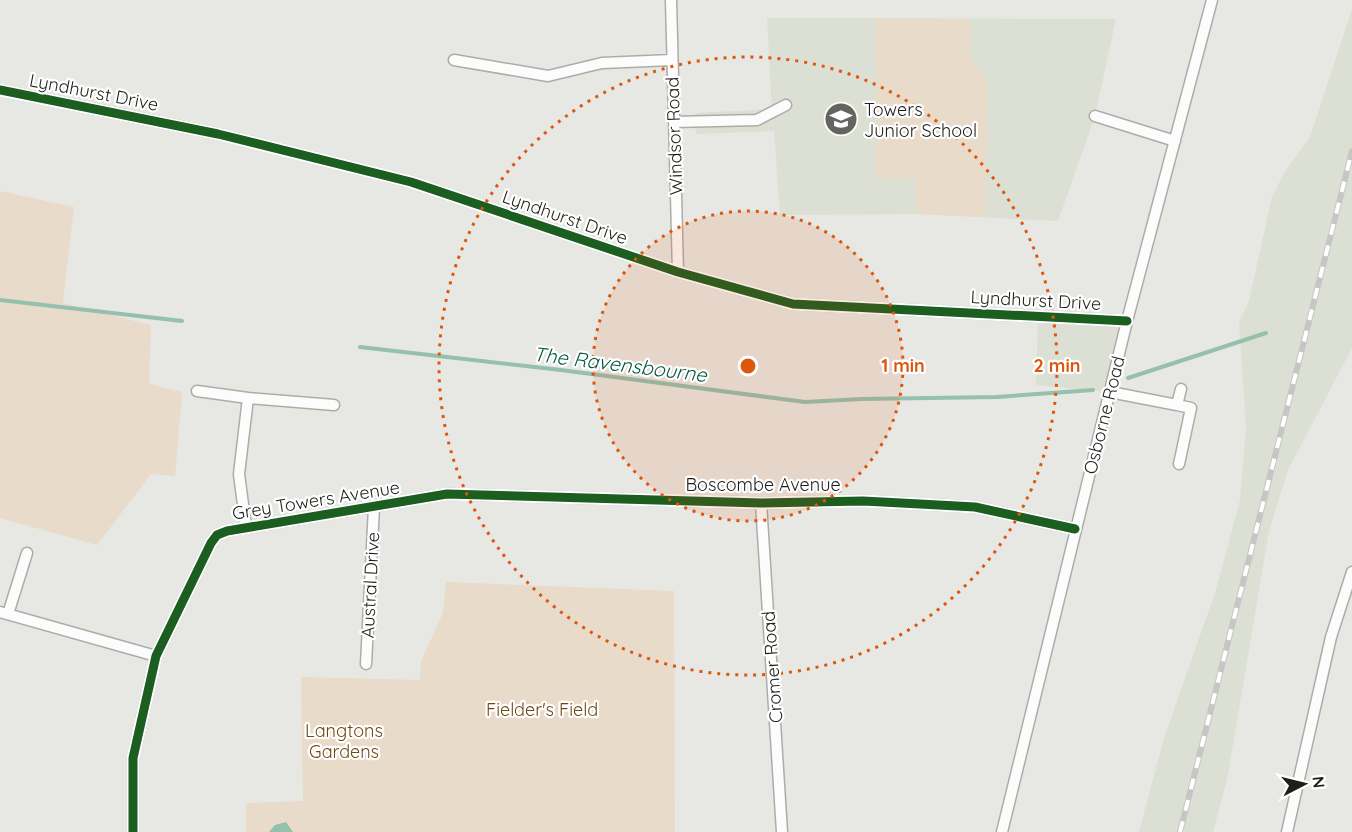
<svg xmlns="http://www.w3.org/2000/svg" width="1352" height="832" viewBox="0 0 1352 832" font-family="Quicksand,sans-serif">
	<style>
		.built { fill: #dcdfd3 }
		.green { fill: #e8dbca }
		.water { fill: #94c0ad }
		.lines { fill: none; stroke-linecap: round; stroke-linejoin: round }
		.stream { stroke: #94c0ad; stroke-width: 4 }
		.minor-casing { stroke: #acada9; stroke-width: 13 }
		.minor { stroke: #fbfcfb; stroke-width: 10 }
		.rail-casing { stroke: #c6c6c5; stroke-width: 6 }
		.rail { stroke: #fff; stroke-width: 4; stroke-dasharray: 11; stroke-linecap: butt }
		.cycleway-casing { stroke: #fff; stroke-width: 13 }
		.cycleway { stroke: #1b5e20; stroke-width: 9 }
		.ring { fill: none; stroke: #de560d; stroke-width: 3; stroke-dasharray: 3 6 }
		.labels { text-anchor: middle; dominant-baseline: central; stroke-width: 4.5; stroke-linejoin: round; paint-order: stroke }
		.street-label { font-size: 18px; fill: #1e1f1c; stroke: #fff }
		.poi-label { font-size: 18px; fill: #1e1f1c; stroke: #fff; text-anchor: start }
		.park-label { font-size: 18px; fill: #6f4a15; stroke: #fff }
		.water-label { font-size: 20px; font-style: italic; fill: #055a42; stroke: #fff }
		.centre { fill: #de560d; stroke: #fff; stroke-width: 3 }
		.ring-label { font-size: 18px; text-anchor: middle; font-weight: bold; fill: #de560d; stroke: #fff; stroke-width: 4.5; stroke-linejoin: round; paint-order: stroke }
	</style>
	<rect width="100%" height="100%" fill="#e7e8e3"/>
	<path class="built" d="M1352,9V348L1288,470L1269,531L1227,780L1213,832H1139L1164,738L1216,590L1240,500L1246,428L1239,322L1249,301L1272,197L1284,173L1310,137Z
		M767,18L1116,19L1095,116L1058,221L916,214L780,215L774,131L696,134L695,113L772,109Z
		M1038,317L1127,321L1110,392L1036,385Z"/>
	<path class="green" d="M876,18L970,19V56L988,81L985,217L916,214V178H876Z
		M0,191L74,207L63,303L151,325L149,384L182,392L175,476L151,474L97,545L0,518Z
		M446,582L674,591L675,832H246V803L303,801L301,677L420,680L421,661L443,613Z"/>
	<path class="water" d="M286,822L293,832H269L275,825Z"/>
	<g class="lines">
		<path class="stream" d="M0,300L182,321
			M360,347L561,370L805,402L862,399L997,397L1093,390
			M1128,378L1266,333"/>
		<defs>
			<path id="minor" d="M671,0L678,272
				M454,60L548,76L602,63L672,60
				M0,90L218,134L411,182L678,272L793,304L1127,321
				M1095,116L1175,141
				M674,122L757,120L786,105
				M197,391L248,398
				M1110,392L1177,405
				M1179,464L1191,408L1177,405L1181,389
				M761,503L782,832
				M246,527L239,474L248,398L334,405
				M0,612L156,656
				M8,614L27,553
				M366,664L374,507
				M133,832V758L156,656L211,543L217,535L227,531L447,494L761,503L863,501L920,504L975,507L1075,529
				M1002,832L1127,321L1212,0
				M1287,832L1331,637L1352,572"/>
		</defs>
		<use href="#minor" class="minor-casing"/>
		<use href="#minor" class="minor"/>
		<defs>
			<path id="rail" d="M1180,832L1352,151"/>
		</defs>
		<use href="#rail" class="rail-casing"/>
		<use href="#rail" class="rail"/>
		<defs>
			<path id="cycleway" d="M0,90L218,134L411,182L678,272L793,304L1127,321
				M133,832V758L156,656L211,543L217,535L227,531L447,494L761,503L863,501L920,504L975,507L1075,529"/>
		</defs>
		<use href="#cycleway" class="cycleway-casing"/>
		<use href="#cycleway" class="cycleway"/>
	</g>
	<circle cx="748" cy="366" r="155" fill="#de560d" fill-opacity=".12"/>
	<g class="ring">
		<circle cx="748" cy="366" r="155"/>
		<circle cx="748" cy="366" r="309"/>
	</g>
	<defs>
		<symbol id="school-disc" viewBox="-11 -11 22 22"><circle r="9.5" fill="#646562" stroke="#fff"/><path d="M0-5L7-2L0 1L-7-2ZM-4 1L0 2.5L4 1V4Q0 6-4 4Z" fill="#fff"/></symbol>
	</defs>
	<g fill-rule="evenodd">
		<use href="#school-disc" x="822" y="100" width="38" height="38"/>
	</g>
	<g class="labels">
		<g class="street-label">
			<text transform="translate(94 92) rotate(11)">Lyndhurst Drive</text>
			<text transform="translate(674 136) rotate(-92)">Windsor Road</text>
			<text transform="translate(565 217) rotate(19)">Lyndhurst Drive</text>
			<text transform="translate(1036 300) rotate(3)">Lyndhurst Drive</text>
			<text transform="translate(1104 415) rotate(-76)">Osborne Road</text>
			<text x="763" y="484">Boscombe Avenue</text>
			<text transform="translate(316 500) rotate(-9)">Grey Towers Avenue</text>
			<text transform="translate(370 585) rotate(-87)">Austral Drive</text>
			<text transform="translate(772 667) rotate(-94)">Cromer Road</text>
		</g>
		<g class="poi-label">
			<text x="864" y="109">Towers<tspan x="864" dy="21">Junior School</tspan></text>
		</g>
		<g class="park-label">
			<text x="542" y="709">Fielder's Field</text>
			<text x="344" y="730">Langtons<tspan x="344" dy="21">Gardens</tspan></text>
		</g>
		<g class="water-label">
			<text transform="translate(620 364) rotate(7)">The Ravensbourne</text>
		</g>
	</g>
	<circle cx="748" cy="366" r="9" class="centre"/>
	<g class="ring-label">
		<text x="903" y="372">1 min</text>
		<text x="1057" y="372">2 min</text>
	</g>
	<g transform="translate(1304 784) rotate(83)" stroke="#ffffff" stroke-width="4.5" paint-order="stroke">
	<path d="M0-4.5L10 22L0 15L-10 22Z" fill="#1e1f1c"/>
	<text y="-9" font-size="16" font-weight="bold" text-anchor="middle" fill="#1e1f1c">N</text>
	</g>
</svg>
